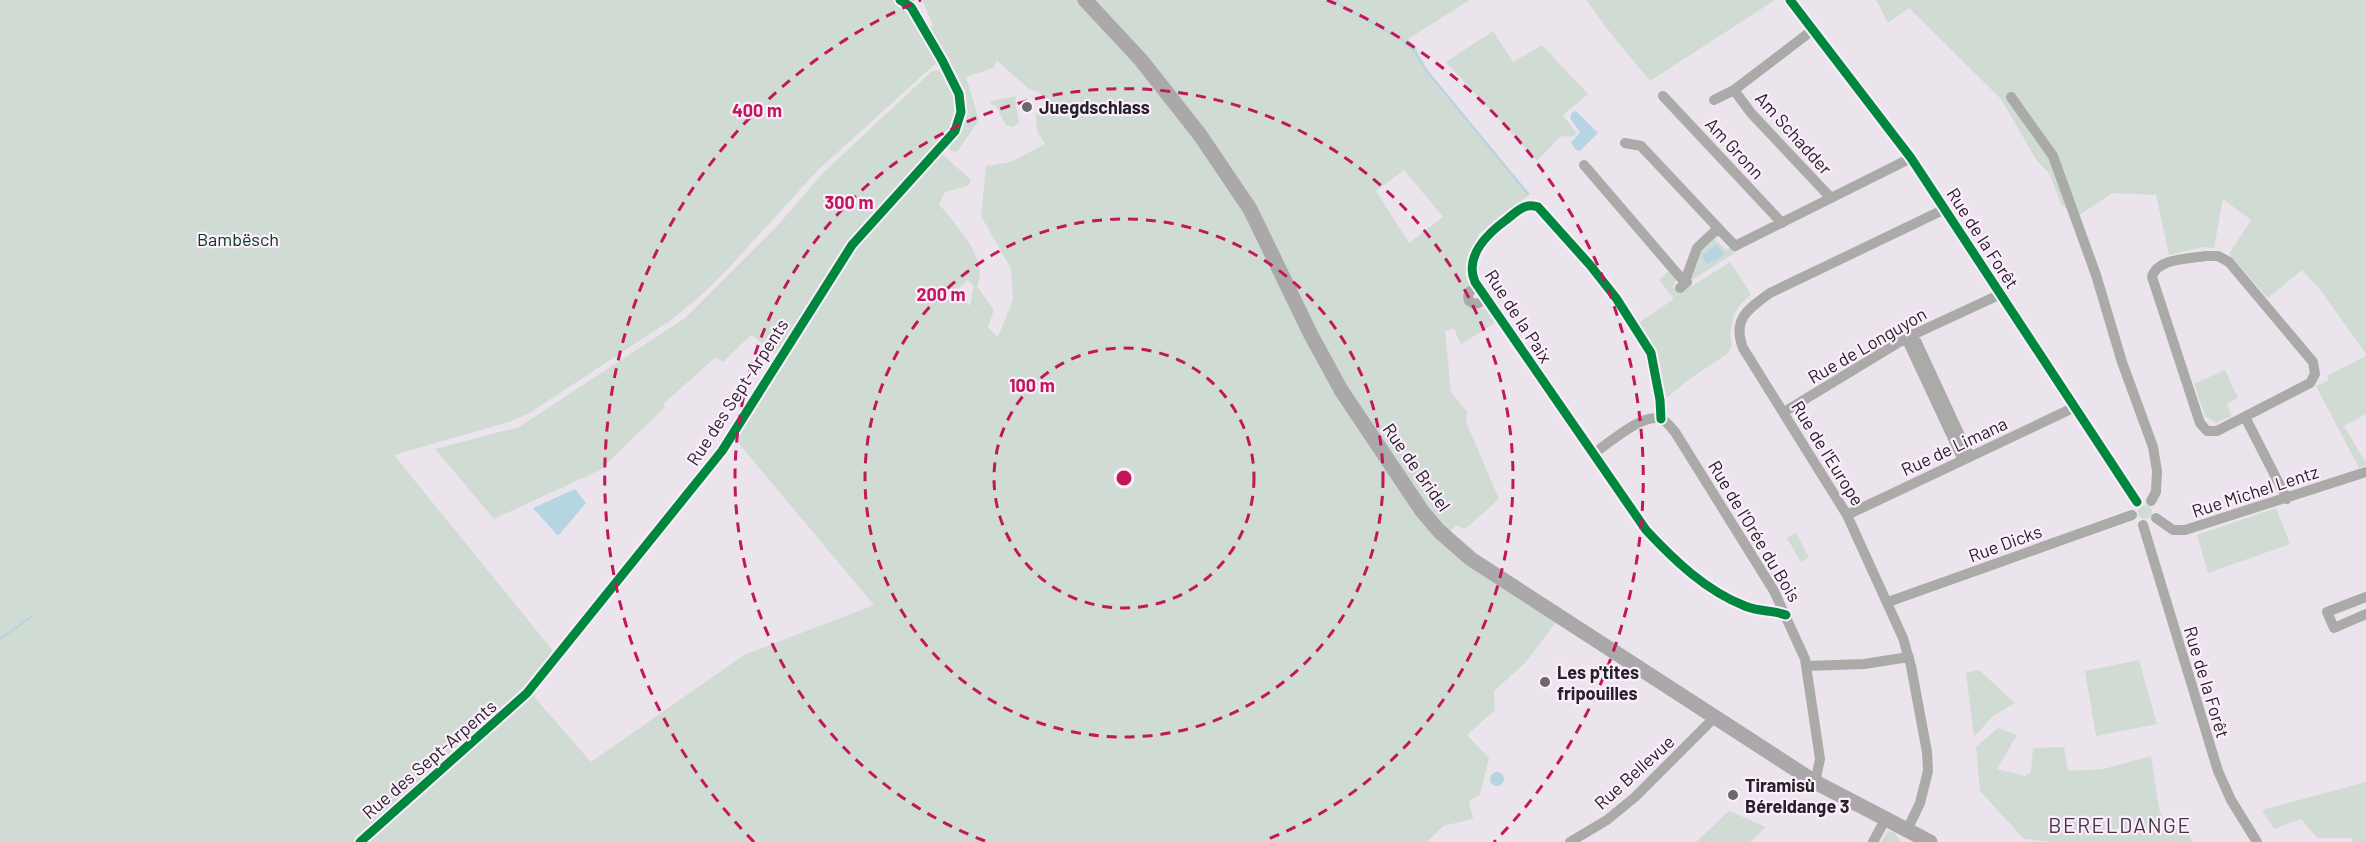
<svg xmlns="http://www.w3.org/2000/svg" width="2366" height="842" viewBox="0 0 2366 842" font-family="Barlow,sans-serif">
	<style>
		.green { fill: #d0dbd3; fill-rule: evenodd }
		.water { fill: #b5d5e2 }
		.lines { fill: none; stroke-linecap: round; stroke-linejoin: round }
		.stream { stroke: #b5d5e2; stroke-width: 2 }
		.street { stroke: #aaaaa9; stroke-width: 10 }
		.secondary { stroke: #aaa8a9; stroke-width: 15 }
		.cycleway-casing { stroke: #fceefc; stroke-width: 13 }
		.cycleway { stroke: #00873e; stroke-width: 9 }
		.ring { fill: none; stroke: #c2185b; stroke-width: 3; stroke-dasharray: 10 8 }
		.poi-dot { fill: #6c666d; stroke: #fceefc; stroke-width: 2 }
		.labels { text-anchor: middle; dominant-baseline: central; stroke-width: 4.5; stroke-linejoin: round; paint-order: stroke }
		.poi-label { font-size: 18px; font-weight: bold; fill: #272228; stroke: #fceefc; text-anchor: start }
		.street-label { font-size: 18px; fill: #272228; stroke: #fceefc }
		.park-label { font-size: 18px; fill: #04401c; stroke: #fceefc }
		.quarter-label { font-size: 21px; letter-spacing: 1.5px; fill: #433843; stroke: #fceefc }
		.centre { fill: #c2185b; stroke: #fceefc; stroke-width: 3 }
		.ring-label { font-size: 18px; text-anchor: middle; font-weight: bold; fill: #c2185b; stroke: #fceefc; stroke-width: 4.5; stroke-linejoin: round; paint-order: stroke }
	</style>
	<rect width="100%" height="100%" fill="#ece4ec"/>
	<path class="green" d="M0,0H908L926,31L933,25L922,0H1470L1408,39L1415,46L1427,70L1530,194L1478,235L1465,275L1471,284L1464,293C1463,307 1473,311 1485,308L1495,323L1461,344L1454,329L1445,331L1451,392L1467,412L1466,422L1499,499L1465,529L1456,525L1441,541L1557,621L1525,663L1494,691L1495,710L1467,735L1489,758L1480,795L1469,801L1473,819L1443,826L1427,842H0ZM997,61L1028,88L1042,94L1044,112L1036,114L1037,131L1045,144L1011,162L986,166L981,216L1011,269L1013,300L998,337L988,327L994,310L977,286C990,259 954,223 939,204L945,192L968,186L971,180L940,152L949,143L950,150L957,152L979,120L966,77L993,68ZM935,64L940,70L932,71L823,173L778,225L685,318L519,427L435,449L494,519L600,470L665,407L663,404L716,357L723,362L751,335L778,355L776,359L773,358L769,365L771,366L744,407H743L729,432L718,445L720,447L554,652L394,455L509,422L528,414L671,320L698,298L725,272L818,170ZM1404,170L1443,217L1409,243L1376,191ZM968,280L974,286L970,306L954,288L958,289ZM735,439L874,605L744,655L591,762L535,698V689Z
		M1586,0H1775L1650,81L1608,30Z
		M1876,0H2366V354L2322,292L2302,270L2268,298L2229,254L2251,220L2223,199L2214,248L2204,247L2169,255L2156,195L2113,193L2079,215L2061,205L2050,174L2037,161L2001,99L1909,8L1888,23Z
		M1493,31L1513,62L1542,45L1588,94L1563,115L1577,134L1571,137L1561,136L1537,161L1446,62Z
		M1017,96L1015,99L1019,122L1013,127L1006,125L996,106L990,104L991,101Z
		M1717,234L1720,236L1715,240L1726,250L1732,247L1736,252L1692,280L1690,277L1701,250Z
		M1730,262L1751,294L1739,306L1734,315L1730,334L1732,345L1727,354L1691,378L1665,399L1656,352L1637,324L1674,299L1659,280L1669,271L1676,279L1673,287L1679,294Z
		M2366,356V414L2344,426L2366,463V465L2359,468L2316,386L2329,380L2327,376Z
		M2225,370L2238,398L2227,404L2232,416L2216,423L2205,416L2194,384Z
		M2138 512a7 7 0 1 1 14 0a7 7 0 1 1-14 0Z
		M2276,508L2290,544L2208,573L2197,535Z
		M1796,533L1809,557L1801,562L1787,538Z
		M2139,660L2157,724L2096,736L2085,671Z
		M1979,670L2015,703L1993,716L1974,737L1966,673Z
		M1998,728L2017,735L1997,769L2025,776L2031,772L2033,748L2064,747L2068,771L2104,769L2151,756L2159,808L2165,825L2184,821L2192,842H2051L2024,839L1980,791L1976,747Z
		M2366,782V842H2353L2351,838H2317L2301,819L2274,829L2262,810Z
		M1729,811L1766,827L1750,842H1696Z
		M1888,831L1895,833L1901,842H1881Z"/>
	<path class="water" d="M1576,111L1598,133L1580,151L1576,150L1571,143L1580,132L1570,118L1572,112Z
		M1716,245L1724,253L1720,258L1707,264L1702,256Z
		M575,489L586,503L558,536L533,508Z
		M1490 779a7 7 0 1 1 14 0a7 7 0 1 1-14 0Z"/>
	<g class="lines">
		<path class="stream" d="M1337,0L1342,6L1402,40L1414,51L1427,71L1528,194
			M0,639L31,617"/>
		<path class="street" d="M1790,0L1911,158L2137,502
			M1734,90L1751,113L1831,198
			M1663,96L1782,223
			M2011,97L2053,156L2096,275L2122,362L2153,447L2157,471L2156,492L2151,501
			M1714,100L1734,90L1814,29
			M1625,143L1641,146L1735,246L1911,158
			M1584,165L1681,278L1687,282L1680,288
			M2206,256H2218L2229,262L2313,362L2315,374L2310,383L2217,431H2207L2200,423L2152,277C2157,258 2189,259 2206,256Z
			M1685,281L1697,248L1718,228
			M1480,290L1475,288L1470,291L1468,296L1469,301L1474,304L1479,303L1483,300V294
			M1913,334L1970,457
			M1906,338L1963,460
			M1784,412L1906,338L2001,294
			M2245,417L2287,499
			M1661,419L1660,400L1651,353L1616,298L1590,265L1538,207C1525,202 1516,212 1506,220C1487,234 1464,257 1475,282L1646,530C1674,560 1706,591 1745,606C1759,612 1773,610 1786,615
			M1593,454C1608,444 1643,412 1661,419C1667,421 1671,428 1675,432L1774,591L1805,659L1820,759L1815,782
			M1847,515L2075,407
			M2156,518L2173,530H2185L2366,472
			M2143,525L2218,771L2231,800L2257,842
			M2366,597L2327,612L2334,628L2366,614
			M1888,602L2132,515
			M1807,666L1864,664L1909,657
			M1907,830L1920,803L1928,771L1927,752L1911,666L1903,638L1847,515L1743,348C1732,319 1748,309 1770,293L1945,209
			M360,842L527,693L722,451L852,245L955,131L961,112L959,94L908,0
			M1570,842L1607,820L1635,797L1714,718
			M1873,842L1885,820"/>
		<path class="secondary" d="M1085,0L1141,60L1200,135L1250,209L1311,335L1341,390L1422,511L1439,531L1471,559L1815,782L1930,842"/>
		<defs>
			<path id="cycleway" d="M1790,0L1911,158L2137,502
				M1661,419L1660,400L1651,353L1616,298L1590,265L1538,207C1525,202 1516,212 1506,220C1487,234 1464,257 1475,282L1646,530C1674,560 1706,591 1745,606C1759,612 1773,610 1786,615
				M360,842L527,693L722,451L852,245L955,131L961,112L959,94L942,60L911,7L900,0"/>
		</defs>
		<use href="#cycleway" class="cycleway-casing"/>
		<use href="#cycleway" class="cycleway"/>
	</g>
	<g class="ring">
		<circle cx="1124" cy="478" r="130"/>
		<circle cx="1124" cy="478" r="259"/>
		<path d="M985 841A389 389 0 1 1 1263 841"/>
		<path d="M754 842A519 519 0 0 1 921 0M1327 0A519 519 0 0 1 1494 842"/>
	</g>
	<g class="poi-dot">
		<circle cx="1027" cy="107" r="6"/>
		<circle cx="1545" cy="682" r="6"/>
		<circle cx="1733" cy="795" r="6"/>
	</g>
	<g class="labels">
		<g class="poi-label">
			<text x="1039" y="107">Juegdschlass</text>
			<text x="1557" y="672">Les p'tites<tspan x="1557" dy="21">fripouilles</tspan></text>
			<text x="1745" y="785">Tiramisù<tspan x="1745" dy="21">Béreldange 3</tspan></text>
		</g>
		<g class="street-label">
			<text transform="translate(1794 133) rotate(48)">Am Schadder</text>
			<text transform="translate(1735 148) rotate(47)">Am Gronn</text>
			<text transform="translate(1983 238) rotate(57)">Rue de la Forêt</text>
			<text transform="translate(1519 316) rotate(57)">Rue de la Paix</text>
			<text transform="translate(1867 345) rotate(-30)">Rue de Longuyon</text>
			<text transform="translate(737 392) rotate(-57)">Rue des Sept-Arpents</text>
			<text transform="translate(1954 446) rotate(-25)">Rue de Limana</text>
			<text transform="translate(1828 453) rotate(58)">Rue de l'Europe</text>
			<text transform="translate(1417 467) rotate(55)">Rue de Bridel</text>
			<text transform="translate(2255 491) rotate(-18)">Rue Michel Lentz</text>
			<text transform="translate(1755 531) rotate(59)">Rue de l'Orée du Bois</text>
			<text transform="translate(2005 543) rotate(-20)">Rue Dicks</text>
			<text transform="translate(2207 682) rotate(73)">Rue de la Forêt</text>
			<text transform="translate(429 759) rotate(-41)">Rue des Sept-Arpents</text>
			<text transform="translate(1634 772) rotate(-42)">Rue Bellevue</text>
		</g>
		<g class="park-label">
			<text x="238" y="239">Bambësch</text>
		</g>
		<g class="quarter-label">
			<text x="2120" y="824">BERELDANGE</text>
		</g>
	</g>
	<circle cx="1124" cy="478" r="9" class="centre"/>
	<g class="ring-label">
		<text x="757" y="117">400 m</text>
		<text x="849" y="209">300 m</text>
		<text x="941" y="301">200 m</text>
		<text x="1032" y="392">100 m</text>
	</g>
</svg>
